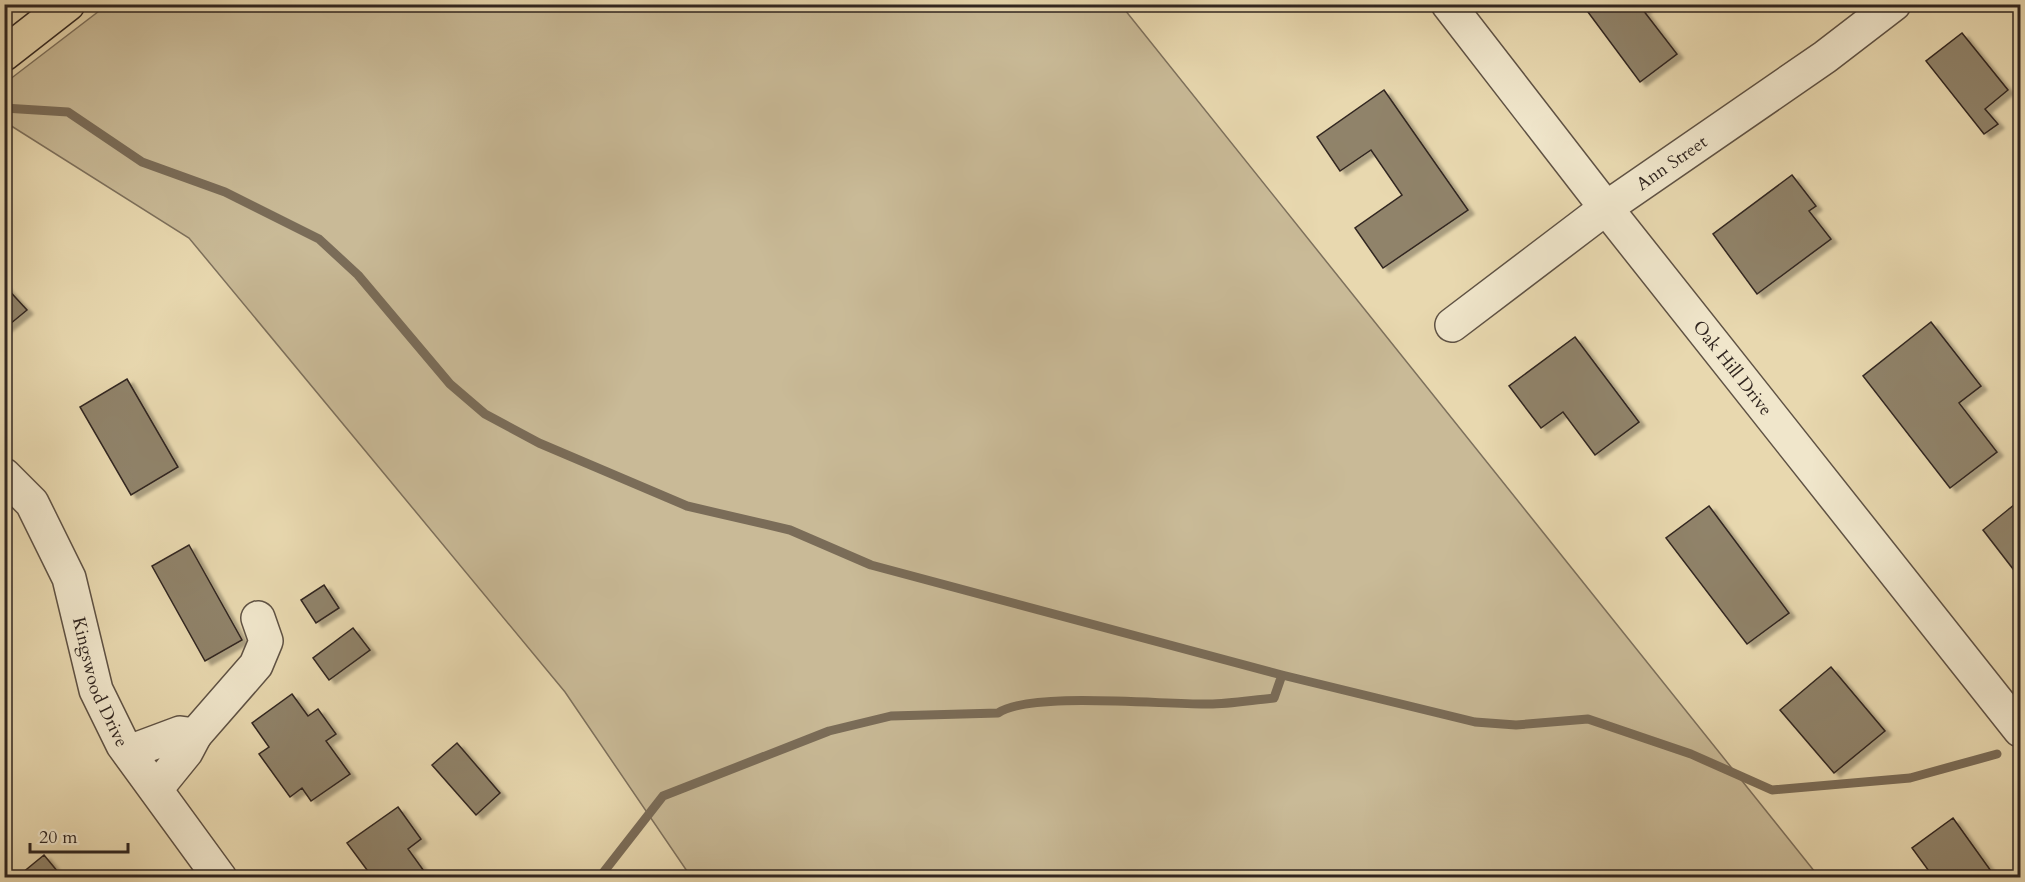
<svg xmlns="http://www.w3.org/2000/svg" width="2025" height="882" viewBox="0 0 2025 882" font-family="Cardo,serif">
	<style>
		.green { fill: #c9ba97; stroke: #7d705c; stroke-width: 1.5 }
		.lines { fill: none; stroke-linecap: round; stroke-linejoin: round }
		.stream { stroke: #7a6c58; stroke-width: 9 }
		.building { fill: #90836a; stroke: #312620; stroke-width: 1.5; filter: url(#shadow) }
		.minor-casing { stroke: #5f5244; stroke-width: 36 }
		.major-casing { stroke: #312620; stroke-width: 36 }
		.minor { stroke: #f0e6cb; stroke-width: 33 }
		.major { stroke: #e8d8af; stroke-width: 33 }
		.labels { text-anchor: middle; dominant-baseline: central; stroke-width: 5; stroke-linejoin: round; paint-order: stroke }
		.street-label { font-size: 18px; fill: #312620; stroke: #f0e6cb }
	</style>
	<defs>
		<filter id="shadow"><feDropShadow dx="6" dy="4" stdDeviation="1.5" flood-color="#0004"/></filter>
	</defs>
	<rect width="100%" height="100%" fill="#e8d8af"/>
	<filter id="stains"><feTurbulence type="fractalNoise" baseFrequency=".00333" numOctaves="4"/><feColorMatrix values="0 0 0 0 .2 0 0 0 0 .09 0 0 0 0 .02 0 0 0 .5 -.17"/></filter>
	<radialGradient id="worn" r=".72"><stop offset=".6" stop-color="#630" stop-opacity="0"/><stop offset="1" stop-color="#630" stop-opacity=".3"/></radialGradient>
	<path class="green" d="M107,5H1121L1819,877H691L565,692L189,238L5,122V83Z"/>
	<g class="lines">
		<path class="stream" d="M4,108L68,112L142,162L225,192L319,239L358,275L450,384L485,414L539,443L687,506L790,530L871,565L1282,675L1475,722L1516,725L1588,719L1691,754L1772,790L1910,778L1997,754
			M599,878L663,796L829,731L891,716L998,713C1030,691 1164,705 1209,704C1230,704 1252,700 1274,698L1282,675"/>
	</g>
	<path class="building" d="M1582,4H1650L1643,10L1677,54L1640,82Z
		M1962,33L2008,90L1985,109L1998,124L1984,134L1926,61Z
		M1384,90L1468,210L1383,268L1355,228L1402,195L1371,150L1340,171L1317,137Z
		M1792,175L1816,206L1809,211L1831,239L1757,294L1713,234Z
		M4,285L27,310L4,329Z
		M1931,322L1981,386L1959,403L1997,452L1950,488L1863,376Z
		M1575,337L1639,422L1595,455L1563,412L1541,428L1509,386Z
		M127,379L178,467L131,495L80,407Z
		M2020,500V578L1983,530Z
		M1709,506L1789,613L1747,644L1666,538Z
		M189,545L242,640L205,661L152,566Z
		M324,585L339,608L316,623L301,600Z
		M353,628L370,650L329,680L313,658Z
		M1831,667L1885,731L1834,773L1780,710Z
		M292,694L308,716L318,709L336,734L326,741L350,774L311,801L302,788L290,797L259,754L269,747L252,723Z
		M457,743L500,793L476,815L432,765Z
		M398,807L421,839L408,849L429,878H373L347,843Z
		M1953,818L1996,878H1934L1912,848Z
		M44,855L63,878H16Z"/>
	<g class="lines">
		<defs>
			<g id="minor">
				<path id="s1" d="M1448,4L1606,208L2020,730"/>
				<path id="s2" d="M1452,325L1606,208L1825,57L1894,4"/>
				<path id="s3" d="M4,475L32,503L69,578L96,690L123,745L220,878"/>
				<path d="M195,735L256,665L266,641L258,618"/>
				<path d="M129,752L180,733L195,735L186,752L156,789"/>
			</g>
			<path id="major" d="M4,54L68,4"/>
		</defs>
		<use href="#minor" class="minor-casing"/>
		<use href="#major" class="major-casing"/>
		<use href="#minor" class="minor"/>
		<use href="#major" class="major"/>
	</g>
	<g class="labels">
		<g class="street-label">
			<text stroke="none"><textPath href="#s2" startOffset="273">Ann Street</textPath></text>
			<text stroke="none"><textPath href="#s1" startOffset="462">Oak Hill Drive</textPath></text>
			<text stroke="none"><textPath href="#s3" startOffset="232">Kingswood Drive</textPath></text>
		</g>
	</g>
	<rect width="2025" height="882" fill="none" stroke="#e8d8af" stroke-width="24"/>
	<rect x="6" y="6" width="2013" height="870" fill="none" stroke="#312620" stroke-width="3"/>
	<rect x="12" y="12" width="2001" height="858" fill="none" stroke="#312620" stroke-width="1.5"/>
	<path d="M30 843v9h98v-9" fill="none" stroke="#312620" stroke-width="3"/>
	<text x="39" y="843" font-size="18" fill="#312620" stroke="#f0e6cb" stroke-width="4.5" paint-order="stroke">20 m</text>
	<rect width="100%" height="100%" filter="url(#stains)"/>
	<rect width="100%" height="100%" fill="url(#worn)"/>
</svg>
